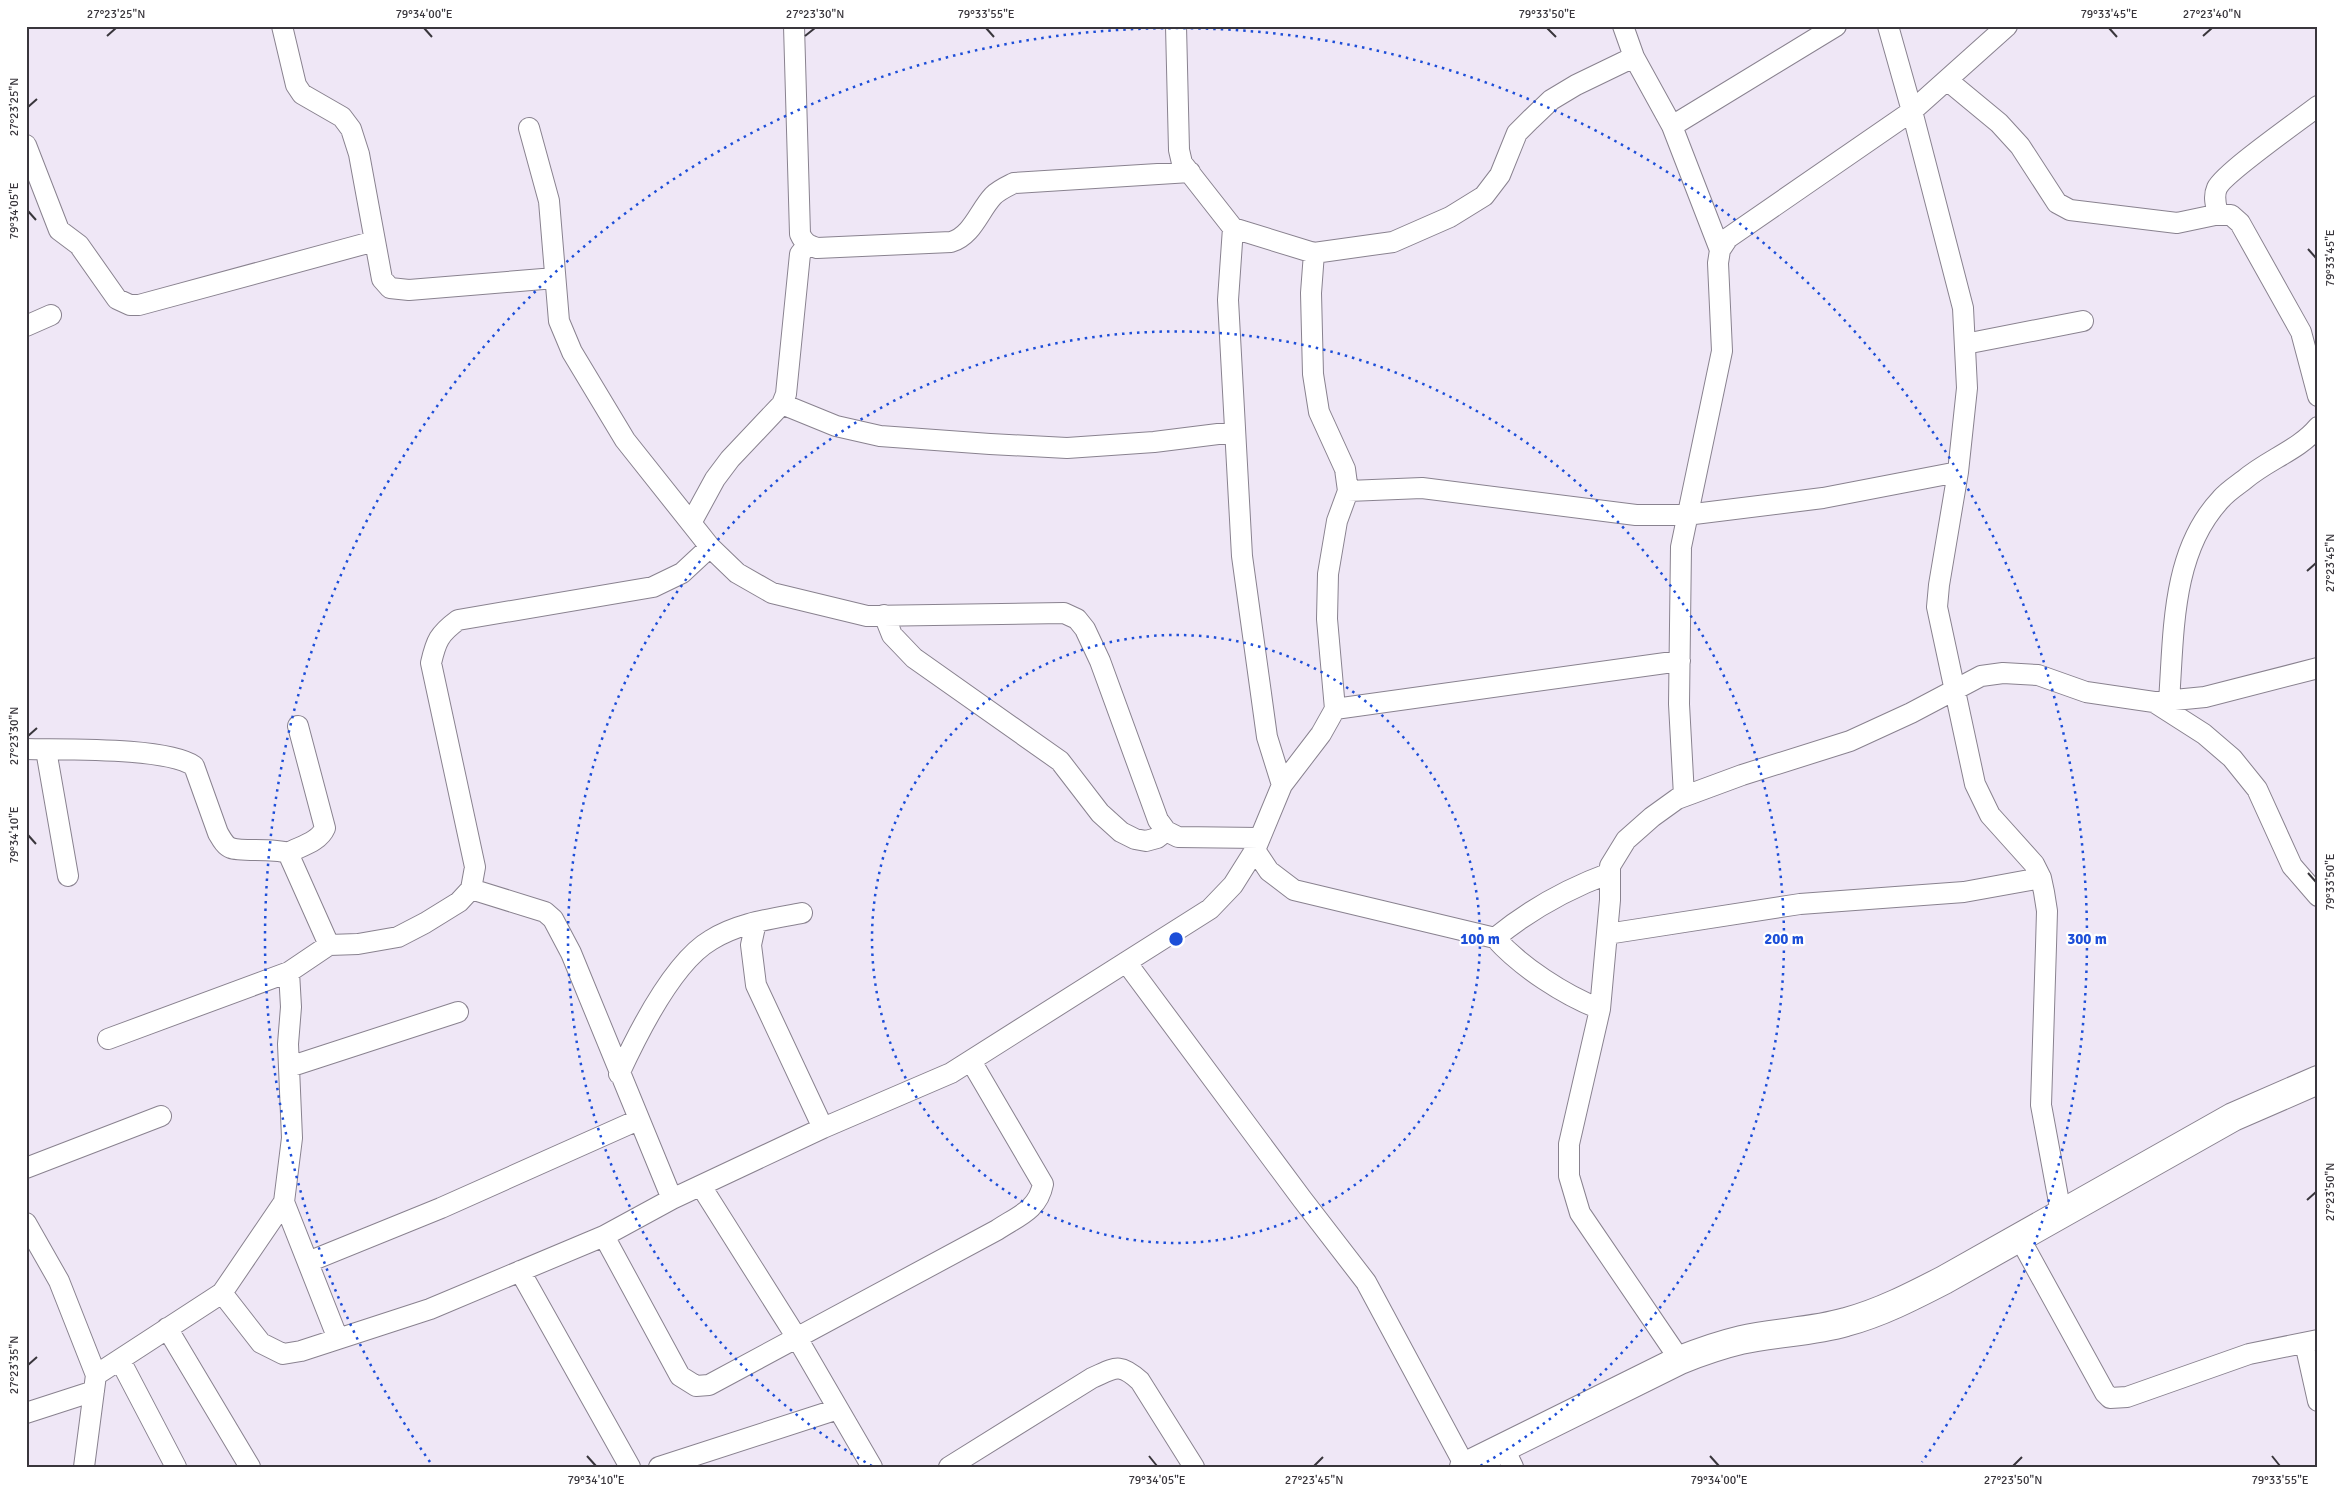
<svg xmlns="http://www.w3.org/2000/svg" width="2344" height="1493" viewBox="0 0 2344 1493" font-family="Signika,sans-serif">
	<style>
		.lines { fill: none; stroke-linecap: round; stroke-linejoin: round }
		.minor-casing { stroke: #89828f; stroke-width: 22 }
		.secondary-casing { stroke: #89828f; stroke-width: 30 }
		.minor { stroke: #fff; stroke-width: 20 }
		.secondary { stroke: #fff; stroke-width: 28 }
		.ticks { fill: none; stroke: #39363c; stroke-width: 2 }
		.ring { fill: none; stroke: #1d4ed8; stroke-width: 2.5; stroke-dasharray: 2.5 5 }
		.centre { fill: #1d4ed8; stroke: #fff; stroke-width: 2.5 }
		.ring-label { font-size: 15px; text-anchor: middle; font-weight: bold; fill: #1d4ed8; stroke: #fff; stroke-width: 4.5; stroke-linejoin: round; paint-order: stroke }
		.neatline { fill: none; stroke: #39363c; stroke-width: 2 }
		.ticks-label { font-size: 12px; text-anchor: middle; fill: #39363c }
	</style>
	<rect width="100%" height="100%" fill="#efe7f6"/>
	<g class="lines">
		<defs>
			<path id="minor" d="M282,26L296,85L302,94L342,117L351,129L359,154L382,279L390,288L409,290L555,278
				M794,26L800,234C804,243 808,245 817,248L951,242C972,236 979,211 993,196C999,190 1006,187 1014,183L1190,172
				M1176,26L1179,150L1182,163L1233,228L1314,253L1393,242L1450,217L1484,196L1500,175L1517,133L1530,120L1551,100L1576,85L1634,57L1623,26
				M1888,26L1912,111L1963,308L1967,388L1958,472L1939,585L1937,607L1975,784L1990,815L2034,864L2041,878L2044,892L2047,911L2046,946L2041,1105L2061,1213
				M1634,57L1672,126L1720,250
				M1947,80L1999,123L2020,146L2057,203L2070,210L2177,223L2215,215H2231L2240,223L2301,332L2318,396
				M1672,126L1836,26
				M529,128L549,201L559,321L572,352L625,440L710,547
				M26,145L59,230L79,245L117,299L130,305H139L375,241
				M2218,215C2216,205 2213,197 2217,188C2224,173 2300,120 2318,106
				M1233,228L1228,300L1242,556L1267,737L1282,785
				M26,326L51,315
				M1965,344L2083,321
				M782,404L836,426L880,436L990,444L1067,448L1154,442L1234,432
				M1348,491L1422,488L1636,515H1686L1823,498L1958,472
				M691,523L715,479L730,459L782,404L786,394L800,254L808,244
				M884,615L892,635L914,658L1060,761L1100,813L1121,832L1135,839L1146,841L1157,838L1166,831
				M2169,701C2174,633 2171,552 2221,499C2227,492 2236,486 2244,480C2267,460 2299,450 2318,427
				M2154,702L2204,734L2232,758L2257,789L2292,866L2318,896
				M1335,709L1680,661
				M26,749C64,750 166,747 194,766L218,833C221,838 225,846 231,848C241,852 272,848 288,853L329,945
				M46,750L68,876
				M1684,796L1679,704L1681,547L1722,351L1718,263L1720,250L1728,238L1912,111L2007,26
				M1255,850L1269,871L1294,890L1495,938C1528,911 1569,888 1610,873
				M288,853C301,846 319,842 325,828L298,726
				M471,889L545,912L553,919L571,953L672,1199
				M756,922L751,945L756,985L823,1128
				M1607,934L1800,904L1964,892L2041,878
				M1495,938C1521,967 1564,995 1600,1009
				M1126,962L1302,1199L1366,1282L1465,1466
				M108,1039L289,972
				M289,1067L458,1012
				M619,1074C637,1035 673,962 711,940C738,923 771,919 802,913
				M26,1168L161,1116
				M701,1186L797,1338L872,1467
				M284,1202L338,1339
				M26,1223L59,1281L96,1375L222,1293L261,1343L283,1354L301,1351L430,1309L604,1236L672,1199L823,1128L951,1073L1210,909L1233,885L1255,850L1282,785L1321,734L1335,709L1327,619L1328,574L1337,521L1348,491L1345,469L1319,412L1313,374L1311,293L1314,253
				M604,1236L680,1376L696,1386L709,1385L997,1230C1018,1216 1038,1210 1043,1184L971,1061
				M2019,1237L2105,1393L2110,1398L2127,1397L2249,1354L2318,1340
				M308,1262L441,1208L638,1120
				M520,1271L630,1467
				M222,1293L284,1202L292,1138L288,1044L291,1007L289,972L329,945L358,944L398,937L425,923L459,902L471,889L475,867L431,663C436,641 439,634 458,620L653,587L682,573L710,547L737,573L772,593L867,616L1064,613L1077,619L1085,629L1100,661L1158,820L1166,831L1178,837L1259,838
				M167,1328L250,1467
				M2305,1343L2318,1401
				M120,1360L176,1467
				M1680,1360L1580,1213L1569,1176V1144L1600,1009L1610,900V866L1626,840L1652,817L1677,799L1742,775L1850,741L1911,713L1981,676L2003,673L2038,675L2086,692L2154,702L2205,697L2318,668
				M26,1413L94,1391
				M1503,1446L1513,1467
				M84,1467L96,1375
				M659,1467L838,1409
				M949,1467L1092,1378C1115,1368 1119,1362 1140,1381L1194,1467"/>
			<path id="secondary" d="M1464,1467L1680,1360C1700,1352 1720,1345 1741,1340C1776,1332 1812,1332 1846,1322C1880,1313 1913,1296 1944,1280L2233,1117L2318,1080"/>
		</defs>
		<use href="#minor" class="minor-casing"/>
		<use href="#secondary" class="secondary-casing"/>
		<use href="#minor" class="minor"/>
		<use href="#secondary" class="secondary"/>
	</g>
	<path class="ticks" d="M424,28L432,37M986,28L994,37M1547,28L1556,37M2109,28L2117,37M107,36L116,28M805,36L815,28M2203,36L2212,28M28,107L37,99M28,211L36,220M2308,249L2316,258M2307,571L2316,563M28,736L37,728M28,835L36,844M2308,873L2316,882M2307,1200L2316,1192M28,1365L37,1357M587,1456L596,1466M1149,1456L1157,1466M1710,1456L1719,1466M2272,1456L2280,1466M1314,1466L1323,1457M2013,1466L2022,1457"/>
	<g class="ring">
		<circle cx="1176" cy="939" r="304"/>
		<path d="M872 1466A608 608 0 1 1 1480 1466"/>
		<path d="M430 1462A911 911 0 1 1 1922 1462"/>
	</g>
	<circle cx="1176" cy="939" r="8" class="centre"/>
	<g class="ring-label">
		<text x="1480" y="944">100 m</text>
		<text x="1784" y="944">200 m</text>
		<text x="2087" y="944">300 m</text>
	</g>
	<rect width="2344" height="1493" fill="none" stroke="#ffffff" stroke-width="55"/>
	<rect x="28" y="28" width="2288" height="1438" class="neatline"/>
	<g class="ticks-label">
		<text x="116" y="18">27°23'25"N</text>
		<text x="424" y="18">79°34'00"E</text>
		<text x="815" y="18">27°23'30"N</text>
		<text x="986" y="18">79°33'55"E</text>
		<text x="1547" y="18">79°33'50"E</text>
		<text x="2109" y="18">79°33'45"E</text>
		<text x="2212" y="18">27°23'40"N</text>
		<text transform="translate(14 107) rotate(-90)" y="4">27°23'25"N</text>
		<text transform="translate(14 211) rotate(-90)" y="4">79°34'05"E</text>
		<text transform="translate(2330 258) rotate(-90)" y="4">79°33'45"E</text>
		<text transform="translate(2330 563) rotate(-90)" y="4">27°23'45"N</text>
		<text transform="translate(14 736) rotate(-90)" y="4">27°23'30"N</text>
		<text transform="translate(14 835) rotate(-90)" y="4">79°34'10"E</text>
		<text transform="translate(2330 882) rotate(-90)" y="4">79°33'50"E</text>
		<text transform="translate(2330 1192) rotate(-90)" y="4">27°23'50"N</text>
		<text transform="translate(14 1365) rotate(-90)" y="4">27°23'35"N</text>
		<text x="596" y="1484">79°34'10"E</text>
		<text x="1157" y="1484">79°34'05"E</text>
		<text x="1314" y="1484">27°23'45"N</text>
		<text x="1719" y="1484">79°34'00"E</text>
		<text x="2013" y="1484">27°23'50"N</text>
		<text x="2280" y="1484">79°33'55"E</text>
	</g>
</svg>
